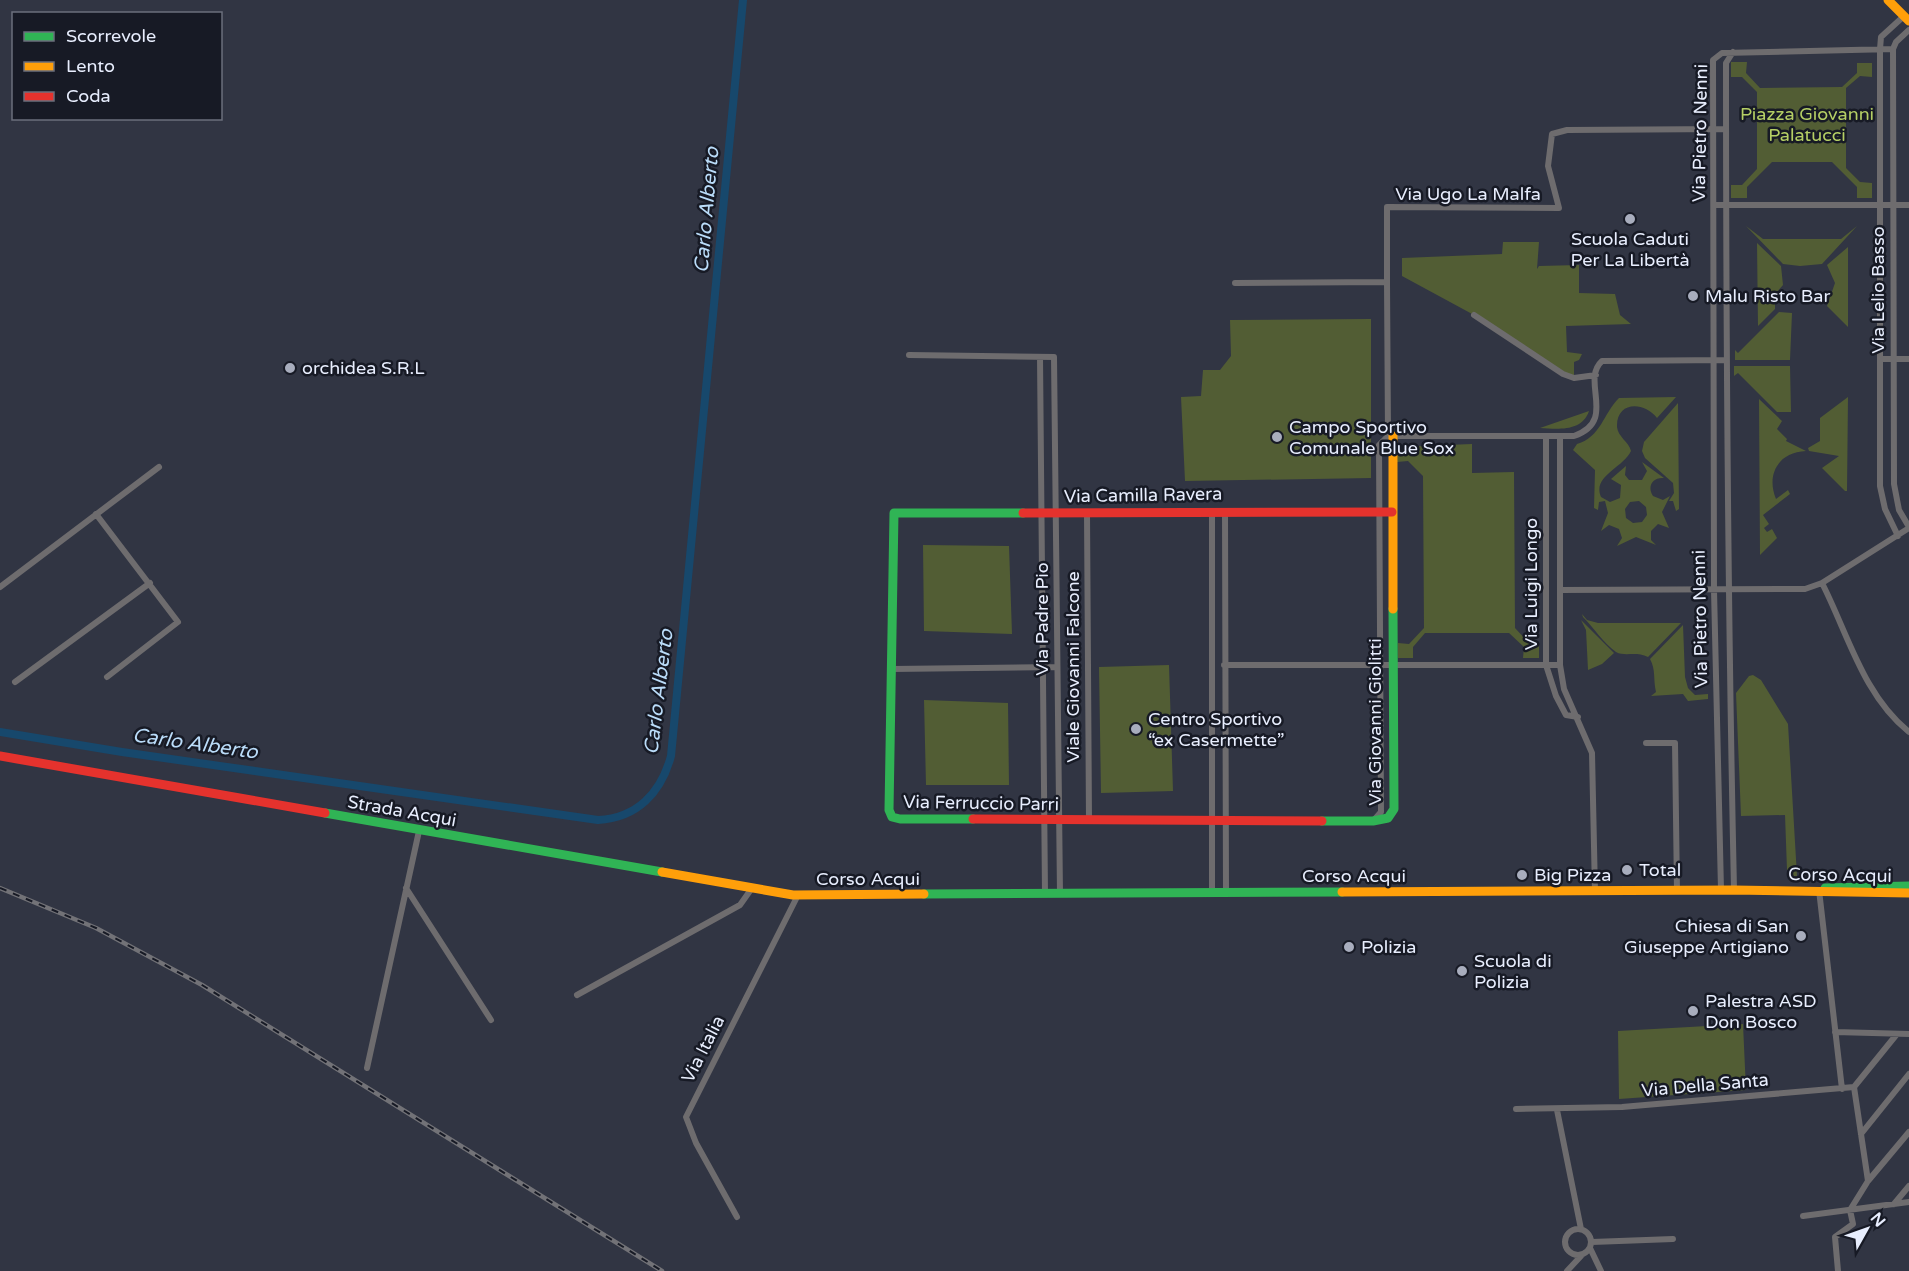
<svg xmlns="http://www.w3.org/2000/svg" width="1909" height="1271" viewBox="0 0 1909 1271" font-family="'Varela Round',sans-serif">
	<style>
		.green { fill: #525d34; fill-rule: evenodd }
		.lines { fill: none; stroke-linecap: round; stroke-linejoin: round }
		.canal { stroke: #17486c; stroke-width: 8 }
		.street { stroke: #6e6c6e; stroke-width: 6 }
		.fast { stroke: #30b455; stroke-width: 9 }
		.slow { stroke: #ff9f0a; stroke-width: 9 }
		.jam { stroke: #e5322d; stroke-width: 9 }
		.rail-casing { stroke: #727277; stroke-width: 4.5 }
		.rail { stroke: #171a25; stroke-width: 2; stroke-dasharray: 7; stroke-linecap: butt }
		.poi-dot { fill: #a8adbd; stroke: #171a25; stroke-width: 2 }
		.labels { text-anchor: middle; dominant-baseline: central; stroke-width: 5; stroke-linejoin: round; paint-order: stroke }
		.park-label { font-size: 18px; fill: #b5cf65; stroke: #171a25 }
		.street-label { font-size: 18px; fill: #e8eefe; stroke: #171a25 }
		.poi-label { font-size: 18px; fill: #e8eefe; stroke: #171a25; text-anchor: start }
		.water-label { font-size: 20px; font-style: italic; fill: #badcf9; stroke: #171a25 }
	</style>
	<rect width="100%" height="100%" fill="#313543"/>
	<path class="green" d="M1731,62H1747L1746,73L1760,88L1842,87L1857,73V63H1872V77L1860,76L1846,88V168L1860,182L1872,183V198H1857V187L1832,162H1772L1747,187V198H1731V185H1742L1757,169V92L1742,77H1731Z
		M1746,226L1763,239H1841L1857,226L1822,264L1800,266L1783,264Z
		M1503,242H1539L1537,269L1539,266L1579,265V293L1615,294L1620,315L1631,324L1566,326L1567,352L1582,354L1579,360L1574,362V378L1474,315L1402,276V258L1502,254Z
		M1757,243L1781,266L1783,285L1775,294V309L1758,326Z
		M1848,247V327L1827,306L1835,283L1827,265Z
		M1779,312L1792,313L1790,360H1735V350L1738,353Z
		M1371,319V478L1185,481L1181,397L1201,396L1203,370H1220L1231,356L1230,320Z
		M1734,366H1790L1791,412H1777L1738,373L1734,376Z
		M1676,397L1657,418C1644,401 1616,401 1617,427C1618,437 1629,442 1631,451C1623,468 1592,476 1601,497L1610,502L1620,498L1621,485L1611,479L1626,466L1625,475L1629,480H1642L1647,471L1642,462L1664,478C1652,477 1647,487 1653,496L1663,500L1670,496L1662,512L1669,528L1658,524L1651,531V540L1656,545L1636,537L1617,546L1622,538L1619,529L1609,525L1601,531L1608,513L1605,501L1599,502L1598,510L1594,508L1595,470L1573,450L1577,444C1601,437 1603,414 1619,398ZM1639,501L1646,507L1647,515L1642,522L1633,523L1626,518L1625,509L1630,502Z
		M1848,397L1847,491H1845L1822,468L1839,456L1809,451L1808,448L1820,441V418Z
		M1759,399L1782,421L1777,429L1787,439L1786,441L1806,451C1778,452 1766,475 1776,499L1788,490L1790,494L1763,515L1769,524L1764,528L1767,532L1772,529L1777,538L1760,555Z
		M1678,403L1679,509L1676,511L1673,501H1669L1674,493L1673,483L1645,458L1642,451L1644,442Z
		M1589,411C1582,432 1558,429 1540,428Z
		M1472,444V473L1514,472L1515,628L1528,642L1539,643V658H1523L1524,647L1509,633H1425L1413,647V658H1398V643L1409,644L1424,628L1423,476L1408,461L1397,462L1398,447Z
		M923,545L1009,546L1012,634L924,631Z
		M1582,614L1587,620L1598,623H1681L1648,657C1636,651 1625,657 1616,652C1604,644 1593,627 1583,617Z
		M1581,620L1614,653L1602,664L1588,670L1586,630Z
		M1683,625L1685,677L1688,688L1695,695L1708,694V699L1688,701L1683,694L1651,696L1656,692C1653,679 1656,670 1650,659Z
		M1169,665L1173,791L1101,793L1099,667Z
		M1753,675L1761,680L1788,724L1797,876L1791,877L1790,870H1787L1785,815L1741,816L1736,693L1749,676Z
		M924,700L1008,703L1009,785H926Z
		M1743,1024L1746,1090L1619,1099L1618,1031Z"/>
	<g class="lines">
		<path class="canal" d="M0,732L122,752L598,820C637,818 661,793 671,756L743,0"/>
		<path class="street" d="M1909,30L1896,42L1893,49L1894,484L1899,510L1909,527
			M1733,52L1726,63C1726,339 1728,614 1734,890
			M1714,205H1909
			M1387,282L1388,436
			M1235,283L1387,282V207L1559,208L1548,166L1552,134L1567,130L1726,129
			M1474,315L1563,374L1574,378L1596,375
			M909,355L1054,357L1060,894
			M1040,357L1045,894
			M1880,359H1909
			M1546,437V665L1556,696L1566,715L1578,717
			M1560,437V665L1564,689L1592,753L1595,892
			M1225,511L1226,893
			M1087,513L1089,821
			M96,514L178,622L107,677
			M1898,536L1885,509L1880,486V49L1881,37L1904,16
			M1822,583C1848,634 1863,695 1909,732
			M0,587L159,467
			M1560,590L1805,589L1822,583L1909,528
			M1224,665H1560
			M892,669L1057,667
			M15,682L150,583
			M1646,743H1675L1677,891
			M1374,820L1381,812L1379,445L1388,436H1574C1618,421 1580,381 1602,361L1726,360
			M406,888L491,1020
			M1721,890L1714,590L1713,60L1722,53L1893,49
			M1819,890L1842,1089
			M1212,893V511
			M577,995L740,905L752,888
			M1835,1032L1909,1034
			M367,1068L419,831
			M1854,1087L1868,1181
			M1854,1087L1897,1034
			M1516,1109L1622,1107L1854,1087
			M1557,1110L1581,1229
			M1861,1134L1909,1074
			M1894,1204L1909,1186
			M1803,1216L1909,1202
			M737,1217L696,1143L686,1117L798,895
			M1565 1242a13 13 0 1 1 26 0a13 13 0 1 1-26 0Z
			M1592,1242L1673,1239
			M1590,1248L1601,1271
			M1567,1271L1581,1256
			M1838,1271L1835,1237L1853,1224L1850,1210L1868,1181L1909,1132"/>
		<path class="fast" d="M325,813L662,872
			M973,819H900L892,817L889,810L894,513H1023
			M1322,821H1373L1388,818L1394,809L1393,609
			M1825,888L1909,886
			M924,894L1342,892"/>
		<path class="slow" d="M1888,0L1909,21
			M1393,436V609
			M662,872L793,895L924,894
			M1342,892L1734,890L1909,893"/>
		<path class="jam" d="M1023,513L1392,512
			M0,756L325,813
			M973,819L1322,821"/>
		<defs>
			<path id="rail" d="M0,888L96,928L202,985L662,1271"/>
		</defs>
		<use href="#rail" class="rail-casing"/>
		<use href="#rail" class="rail"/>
	</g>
	<g class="poi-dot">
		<circle cx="1630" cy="219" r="6"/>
		<circle cx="1693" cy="296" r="6"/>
		<circle cx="290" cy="368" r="6"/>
		<circle cx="1277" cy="437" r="6"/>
		<circle cx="1136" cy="729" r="6"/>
		<circle cx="1627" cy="870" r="6"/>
		<circle cx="1522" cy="875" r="6"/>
		<circle cx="1801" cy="936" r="6"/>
		<circle cx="1349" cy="947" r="6"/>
		<circle cx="1462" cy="971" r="6"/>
		<circle cx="1693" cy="1011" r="6"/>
	</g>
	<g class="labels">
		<g class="park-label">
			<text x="1807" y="114">Piazza Giovanni<tspan x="1807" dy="21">Palatucci</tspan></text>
		</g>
		<g class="street-label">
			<text transform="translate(1700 133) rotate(-89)">Via Pietro Nenni</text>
			<text x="1468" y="194">Via Ugo La Malfa</text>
			<text transform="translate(1878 290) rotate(-90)">Via Lelio Basso</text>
			<text transform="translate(1143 495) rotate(-1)">Via Camilla Ravera</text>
			<text transform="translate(1531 584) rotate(-90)">Via Luigi Longo</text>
			<text transform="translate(1042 619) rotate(-90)">Via Padre Pio</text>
			<text transform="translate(1700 619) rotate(-91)">Via Pietro Nenni</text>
			<text transform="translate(1073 667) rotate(-90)">Viale Giovanni Falcone</text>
			<text transform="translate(1375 722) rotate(-90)">Via Giovanni Giolitti</text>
			<text transform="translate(981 803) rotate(1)">Via Ferruccio Parri</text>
			<text transform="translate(402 811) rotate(10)">Strada Acqui</text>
			<text transform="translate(1840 875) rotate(1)">Corso Acqui</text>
			<text x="1354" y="876">Corso Acqui</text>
			<text x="868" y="879">Corso Acqui</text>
			<text transform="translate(703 1049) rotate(-63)">Via Italia</text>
			<text transform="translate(1705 1085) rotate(-5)">Via Della Santa</text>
		</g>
		<g class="poi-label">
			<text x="1630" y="239" text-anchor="middle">Scuola Caduti<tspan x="1630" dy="21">Per La Libertà</tspan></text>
			<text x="1705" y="296">Malu Risto Bar</text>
			<text x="302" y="368">orchidea S.R.L</text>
			<text x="1289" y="427">Campo Sportivo<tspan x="1289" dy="21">Comunale Blue Sox</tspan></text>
			<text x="1148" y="719">Centro Sportivo<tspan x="1148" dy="21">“ex Casermette”</tspan></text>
			<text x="1639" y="870">Total</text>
			<text x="1534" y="875">Big Pizza</text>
			<text x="1789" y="926" text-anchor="end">Chiesa di San<tspan x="1789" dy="21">Giuseppe Artigiano</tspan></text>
			<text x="1361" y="947">Polizia</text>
			<text x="1474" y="961">Scuola di<tspan x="1474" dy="21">Polizia</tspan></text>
			<text x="1705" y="1001">Palestra ASD<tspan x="1705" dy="21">Don Bosco</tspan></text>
		</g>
		<g class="water-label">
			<text transform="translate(707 210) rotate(-85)">Carlo Alberto</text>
			<text transform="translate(659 692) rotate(-83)">Carlo Alberto</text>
			<text transform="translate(195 744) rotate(8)">Carlo Alberto</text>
		</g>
	</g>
	<rect x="12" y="12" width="210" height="108" fill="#171a25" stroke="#6b6f7c" stroke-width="1.5"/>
	<rect x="24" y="32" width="30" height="9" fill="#30b455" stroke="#6b6f7c" stroke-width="1.5"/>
	<text x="66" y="42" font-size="18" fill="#e8eefe">Scorrevole</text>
	<rect x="24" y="62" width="30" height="9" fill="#ff9f0a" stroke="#6b6f7c" stroke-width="1.5"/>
	<text x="66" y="72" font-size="18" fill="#e8eefe">Lento</text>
	<rect x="24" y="92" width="30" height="9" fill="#e5322d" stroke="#6b6f7c" stroke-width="1.5"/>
	<text x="66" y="102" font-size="18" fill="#e8eefe">Coda</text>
	<g transform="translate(1867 1229) rotate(50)" stroke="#171a25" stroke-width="4.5" paint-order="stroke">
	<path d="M0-4.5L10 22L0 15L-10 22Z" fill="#e8eefe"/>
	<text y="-9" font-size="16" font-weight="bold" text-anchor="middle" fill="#e8eefe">N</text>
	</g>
</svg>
